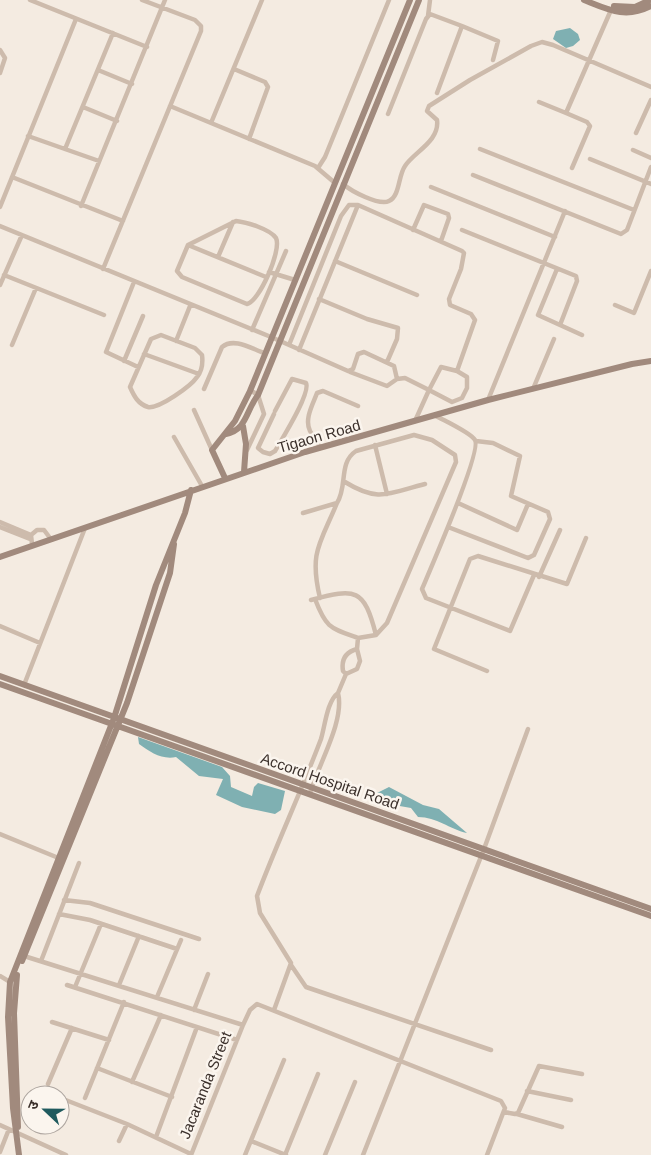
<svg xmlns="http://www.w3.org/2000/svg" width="651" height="1155" viewBox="0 0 651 1155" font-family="Arial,'Noto Sans Devanagari',sans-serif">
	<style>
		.water { fill: #7fb0b2 }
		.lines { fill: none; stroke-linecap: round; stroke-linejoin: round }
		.street { stroke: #cdbbac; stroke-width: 4.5 }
		.secondary { stroke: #a18a7d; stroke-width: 6 }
		.labels { text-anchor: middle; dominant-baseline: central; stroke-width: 5; stroke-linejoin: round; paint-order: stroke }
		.street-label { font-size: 15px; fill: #3b302b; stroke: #fbf5ee }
	</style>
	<rect width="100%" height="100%" fill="#f4ebe1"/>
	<path class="water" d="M570,28L578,34L580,40L573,46L566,48L553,39L556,31Z
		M138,737L222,767L230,776L231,787L252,796L254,787L258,783L285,791L281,810L275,814L242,807L216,795L223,779L199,776L176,757C162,760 150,752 139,744Z
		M389,787L423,805L439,809L467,833C449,829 437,817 418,817L411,808L394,805L375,794Z"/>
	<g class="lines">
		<path class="street" d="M30,0L147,47
			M428,16L430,0
			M462,26L498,41L493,60
			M0,50L5,58L0,73
			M234,69L265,82L268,87L249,139
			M98,70L132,84
			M539,102L566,113
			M170,106L315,166L335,183
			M83,107L117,121
			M388,114L426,19L430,14L462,26L437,93
			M211,123L262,0
			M636,133L651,100
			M28,136L99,161
			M65,149L113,33
			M480,149L634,210
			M633,150L651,158
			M590,159L651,184
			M318,168L325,157L389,0
			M572,168L590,126L587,122L566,113L611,10
			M473,175L621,234L627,230L651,167
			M12,177L123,221
			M343,184C351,191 379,206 389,201C400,196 398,176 405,166C414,152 440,141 437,120L427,111L429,106L470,80L531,46L542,42L553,45L651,87
			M431,187L555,237
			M81,206L165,0
			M0,207L76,19
			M236,221C246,222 270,229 276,238C282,250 259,302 247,304L182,277L177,271L188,245Z
			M0,226L271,337L348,371L353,369L358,354L364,352L394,366L397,379
			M413,230L424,205L448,214L449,218L441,241
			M462,230L576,276L577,281L560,325
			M188,245L266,277
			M218,257L233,222
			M335,261L417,295
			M103,269L201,31V26L195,20L142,0
			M557,269L538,315L582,335
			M269,272L295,280
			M4,275L104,315
			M134,282L106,352L138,367
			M0,285L22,235
			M319,299L367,319L398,328L397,339L387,362
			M615,305L634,313L651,271
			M252,330L286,251
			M161,335L195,348L202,355C203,363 202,371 197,377C191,386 159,409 148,407C138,404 134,396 130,387L151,339Z
			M176,341L190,306
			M12,345L36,288
			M289,345L341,216L349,205H358L462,251L464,253L461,269L449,299L450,305L471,314L475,320L457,371L467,377V388L462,398L452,402L429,390L415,421
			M299,350L358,205
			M144,354L199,374
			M124,361L143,316
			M350,372L387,386L397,379L405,378L429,390L441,367L457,371
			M204,389L222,347C234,337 252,349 264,353
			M533,389L554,339
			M488,400L565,211
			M194,410L212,450
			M274,414L258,448L263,452L270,454L275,451C282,439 311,393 306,383L292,379L275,411
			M436,416C445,421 471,433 475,440C482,451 430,570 422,589L426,598L510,631L534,575
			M174,437L202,486
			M375,445L387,494
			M320,448C318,441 314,438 310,431C304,419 313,404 317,393L323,391L358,406
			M247,450L264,414L258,395L250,390
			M345,482C379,503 389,493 425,484
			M458,503L517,530L528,504
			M303,513L337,503C348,486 338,463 356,451L414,435L432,440L455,455L456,462L387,623L376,635L358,638L357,649
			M0,522L31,535
			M0,527L30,539
			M448,527L528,558L534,555L550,519L548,512L511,496L520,456L493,443L476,441
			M32,544L31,535L37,530H44L50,538
			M539,577L560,530
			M320,598C309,552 320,544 337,503
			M315,599C326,628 330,628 358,638
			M311,600C356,588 364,588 376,635
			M0,626L40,643
			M487,671L434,649L470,559L478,556L567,584L586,538
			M24,685L85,528
			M338,693L346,674L357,669L360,661L357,649C346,652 341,659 343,671L346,674
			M0,834L61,859
			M64,900L90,903L199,939
			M59,914L90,920L177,949
			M24,956L243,1025
			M41,961L79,863
			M291,965L306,987L491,1050
			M0,976L10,982
			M67,985L237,1040
			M119,985L139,936
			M75,987L101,924
			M157,997L181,940
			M194,1010L208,974
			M274,1010L291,963L260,913L257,896C277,843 301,792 321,739C325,726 327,701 338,693C345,721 318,765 310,793
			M52,1022L109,1040
			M97,1068L172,1097
			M132,1082L161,1015
			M48,1084L72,1028
			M527,1091L571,1100
			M85,1098L124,1002
			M63,1099L127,1124L191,1154
			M504,1112L515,1114L518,1113L539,1066L582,1074
			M517,1114L562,1127
			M0,1125L66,1155
			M156,1137L197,1027
			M119,1141L127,1124
			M251,1141L286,1155
			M0,1152L9,1129
			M191,1155L243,1025L250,1010L257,1004L501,1101L505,1108L487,1155
			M245,1155L284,1060
			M285,1155L318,1074
			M325,1155L355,1082
			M363,1155L484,849L528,729"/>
		<path class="secondary" d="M584,0C609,10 626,19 651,6
			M614,6L635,7L650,0
			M243,426L246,444L244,472
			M226,434C247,430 246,410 258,395L419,0
			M225,478L212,450L235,421L250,391L410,0
			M0,557L305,452L488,400L632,364L651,361
			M0,676L651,909
			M0,684L651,916
			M22,961L127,703L170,573L174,544
			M17,975L14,1013L18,1127
			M19,1155L13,1108L8,1017L10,982L114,718L156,585L185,513L191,490"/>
	</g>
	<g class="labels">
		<g class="street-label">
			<text transform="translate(319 436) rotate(-16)">Tigaon Road</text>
			<text transform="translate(330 781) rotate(19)">Accord Hospital Road</text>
			<text transform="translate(205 1085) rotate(-68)">Jacaranda Street</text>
		</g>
	</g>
	<g transform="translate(45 1110) rotate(292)"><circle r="24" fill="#fbf5ee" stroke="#aea6a0"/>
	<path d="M0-4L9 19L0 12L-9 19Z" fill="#1f5a5e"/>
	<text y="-8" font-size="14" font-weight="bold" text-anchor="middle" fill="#3b302b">उ</text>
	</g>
</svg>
